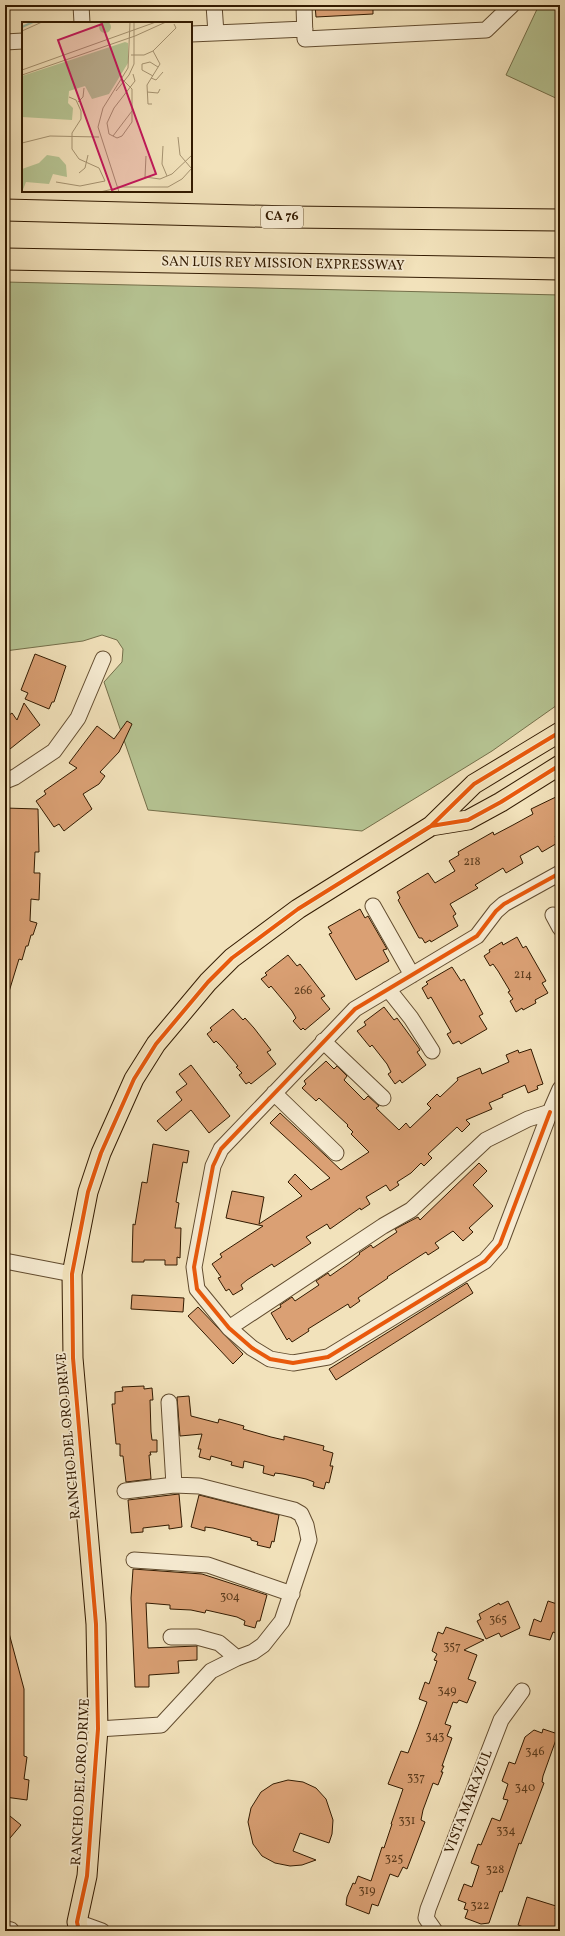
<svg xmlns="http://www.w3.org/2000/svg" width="565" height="1936" viewBox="0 0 565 1936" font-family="Vollkorn,serif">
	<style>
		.green { fill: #b6c493; stroke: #746f4a }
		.building { fill: #daa074; stroke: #321a00 }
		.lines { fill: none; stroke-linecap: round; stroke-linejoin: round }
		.minor-casing { stroke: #624c2f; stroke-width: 17 }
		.major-casing { stroke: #321a00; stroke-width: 21 }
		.highway-casing { stroke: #321a00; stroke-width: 23 }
		.minor { stroke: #f7ecd3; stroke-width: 15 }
		.major { stroke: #f2e2bb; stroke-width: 19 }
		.highway { stroke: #f2e2bb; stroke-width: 21 }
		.cycleway-casing { stroke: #f7ecd3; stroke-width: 6 }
		.cycleway { stroke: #e8590c; stroke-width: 4 }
		.labels { text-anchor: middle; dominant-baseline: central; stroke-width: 3.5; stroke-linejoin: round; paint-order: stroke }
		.number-label { font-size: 12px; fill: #5c3c1d }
		.shield { fill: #f7ecd3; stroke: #6d593f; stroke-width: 1 }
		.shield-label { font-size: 13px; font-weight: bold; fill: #321a00 }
		.street-label { font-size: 14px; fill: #321a00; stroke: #f7ecd3 }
		.inset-river { fill: none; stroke: #9cbfab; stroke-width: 2 }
		.inset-road { fill: none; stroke: #a59270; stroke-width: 1 }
		.view { fill: #c2185b; fill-opacity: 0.15; stroke: #c2185b; stroke-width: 2 }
		.inset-edge { fill: none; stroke: #321a00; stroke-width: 2 }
	</style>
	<rect width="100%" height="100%" fill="#f2e2bb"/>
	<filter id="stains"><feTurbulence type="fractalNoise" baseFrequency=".005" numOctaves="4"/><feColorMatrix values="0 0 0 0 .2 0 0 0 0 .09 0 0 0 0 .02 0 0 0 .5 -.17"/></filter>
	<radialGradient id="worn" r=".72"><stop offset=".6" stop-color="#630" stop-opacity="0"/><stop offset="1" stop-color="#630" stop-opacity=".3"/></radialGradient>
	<path class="green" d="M539,5H560V100L506,75Z
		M5,282L560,295V703L492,751L362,831L148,810L104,682L122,662L123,649L117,640L102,635L83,641L5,651Z"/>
	<path class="building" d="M315,5H373V14L316,17Z
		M35,654L66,666L54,702H52L49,709L25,699L28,693L21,690Z
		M24,703L40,725L5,753V718L12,713L17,720Z
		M127,721L132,724L119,752L100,772L105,776L99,784L83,794L92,809L64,831L59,824L54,827L36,801L46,794L44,791L77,768L69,763L97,726L114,739Z
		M560,795V834L555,836L559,842L542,852L538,846L520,856L523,863L506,873L503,868L475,885L478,888L450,904L456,914L453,916L458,926L431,942L430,940L425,943L422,938H419L398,900L400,898L397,892L428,873L435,883L455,871L449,861L459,855L458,852L493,832L494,835L513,825L533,814L531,809Z
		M5,808L38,809L39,852H35L34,873H40L39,900L31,899L30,921L37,923L33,935H31L28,946H26L22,960L19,959L8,995H5Z
		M360,909L365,918L368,916L387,949L383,950L389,961L356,980L329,934L332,933L328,927Z
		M517,937L523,948L526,946L546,981L542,983L548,993L535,1000L536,1003L523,1010L522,1008L516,1012L510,1001L513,999L508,992L510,991L498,971L493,964L490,966L484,956L490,952L489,950L502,942L503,945Z
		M288,955L297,966L300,964L308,974L325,996L321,998L330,1009L305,1030L303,1028L301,1030L293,1021L296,1018L292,1011L271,986L269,988L261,979L267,975L265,973Z
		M452,967L461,981L464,979L470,990L483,1014L479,1016L487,1029L461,1044L459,1041L453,1044L447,1034L451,1032L431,997L428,999L422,988L428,984L426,982Z
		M384,1007L394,1020L397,1018L419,1048L420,1050L417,1052L426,1065L402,1083L400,1080L395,1084L388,1074L391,1072L387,1064L372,1045L370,1047L357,1031L366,1025L364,1022Z
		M233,1009L243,1020L245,1018L254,1028L271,1050L267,1052L276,1064L251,1084L249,1082L246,1084L239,1075L242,1073L236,1067L238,1066L222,1047L216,1041L214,1043L207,1034L212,1030L210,1028Z
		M531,1049L543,1084L537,1086L538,1089L528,1093L525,1085L502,1095L503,1097L489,1103L492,1109L466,1120L470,1124L462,1132L457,1127L428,1154L432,1158L424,1166L421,1163L411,1173L397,1182L399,1185L390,1191L386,1185L366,1197L370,1204L361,1210L360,1208L330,1229L327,1224L306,1237L311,1243L274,1267L272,1264L247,1280L241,1285L243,1289L233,1295L229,1289L226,1291L218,1278L221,1277L212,1264L222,1257L220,1254L263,1226L226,1218L232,1191L264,1197L259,1224L302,1196L288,1182L295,1174L311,1190L330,1178L270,1123L280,1113L341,1170L369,1152L351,1134L353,1132L347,1126L348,1125L319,1098L316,1101L302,1088L306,1084L304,1081L326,1061L334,1069L337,1066L347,1076L344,1080L364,1100L368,1096L379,1106L376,1108L399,1130L406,1123L410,1128L431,1108L427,1104L437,1094L440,1097L458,1080L457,1078L480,1068L482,1074L509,1062L506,1055L518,1050L519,1053Z
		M191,1065L230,1116L209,1133L191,1110L166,1131L157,1121L182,1100L176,1092L187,1084L179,1074Z
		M153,1144L189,1151L187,1163L183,1162L176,1202L179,1203L175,1228H181L180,1258L177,1257V1265H165V1260H144V1262H132L133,1224L135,1225L142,1182L147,1183Z
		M479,1163L487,1171L473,1185L493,1206L469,1228L473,1232L463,1241L453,1231L435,1243L439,1248L428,1255L426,1252L387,1277L388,1278L358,1298L360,1301L350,1308L348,1304L308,1329L309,1331L292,1342L289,1338L287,1340L271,1313L281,1307L280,1305L292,1297L295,1301L319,1285L316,1281L328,1273L330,1276L350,1262L360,1254L359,1253L371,1245L373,1248L397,1232L395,1229L418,1217L420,1220Z
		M467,1283L473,1293L336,1380L329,1369Z
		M132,1295L184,1298L183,1312L131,1309Z
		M198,1307L243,1354L233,1364L188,1316Z
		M144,1386V1389L152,1388L153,1400H150L151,1432L152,1440H157V1452H150L151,1455H149L151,1479L126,1482L123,1456H120V1444H116L112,1404H115V1392L123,1391L122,1387Z
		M189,1396L191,1416L218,1423L219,1419L244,1426L243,1429L271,1437L284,1440V1436L324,1446L323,1450L333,1453L330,1466H333L329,1483L326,1482L324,1489L313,1486L314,1482L306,1479L283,1474L275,1473L274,1476L263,1473L264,1466L244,1461L243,1468L231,1465L232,1462L211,1456L210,1460L199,1457L201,1449H198L202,1434L180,1436L177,1397Z
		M179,1494L182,1527L169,1529V1525L143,1528V1532L131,1533L128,1500Z
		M199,1495L279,1515L274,1542L272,1541L270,1548L257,1545L258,1542L251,1540V1538L213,1528L205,1527V1531L191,1527Z
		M133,1569L202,1574L267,1595L260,1621H257L255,1628L244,1625L245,1621L237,1617L206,1610L205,1613L191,1610L170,1609V1605L146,1603L148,1648L197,1646V1660L178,1661L179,1673L149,1675V1687H135L131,1598Z
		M508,1601L520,1628L501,1637L499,1633L486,1639L477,1621L481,1619L479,1614L499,1603L500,1605Z
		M548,1601L560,1605V1628L558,1634L553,1632L550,1640L529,1635L534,1619L541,1622Z
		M446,1627L484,1640L464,1650L477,1655L468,1679L476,1682L467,1703L459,1700L457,1703L453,1702L445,1724L451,1726L447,1736L452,1738L442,1766H444L441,1772H443L438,1785L433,1783L423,1810L421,1820L425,1822L407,1869L403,1867L398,1877L390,1874L378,1906L372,1904L369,1914L346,1905L347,1897L353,1883L355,1884L358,1876L371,1881L382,1847L384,1848L392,1824H391L403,1789L388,1784L401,1751L408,1753L418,1727L427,1702L419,1699L425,1682L429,1684L437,1661L434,1660L437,1654L432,1651L438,1632L443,1634Z
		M5,1633H9L24,1689V1756L27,1757L24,1779L29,1780L27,1800L5,1797Z
		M543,1729L558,1734L543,1776L542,1782L544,1783L521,1844L519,1843L502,1892L500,1891L489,1923L481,1924L465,1918L468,1910L464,1909L466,1903L458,1900L464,1884L472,1887L479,1866L471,1863L478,1844L481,1845L492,1818L500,1821L508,1800L503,1799L508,1784L502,1781L509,1762L515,1764L525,1737L534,1730L542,1733Z
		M288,1780L303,1782L316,1788L326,1799L333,1820L332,1834L329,1843L300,1833L293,1851L316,1860L302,1865L290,1866L275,1863L262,1856L253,1844L248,1822L251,1808L261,1792L273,1784Z
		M5,1812L21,1825L5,1844Z
		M527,1897L556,1906L555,1909L560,1911L554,1931H534L518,1925Z"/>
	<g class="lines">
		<defs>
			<path id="minor" d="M81,5L82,23
				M214,5L216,33
				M304,5L305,39L486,30L512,5
				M191,34L305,29
				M5,42L23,41
				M5,781L15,777L54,751L78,718L103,659
				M373,906L412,975
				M553,915L560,928
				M388,989L411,1018L432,1051
				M323,1041L383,1098
				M274,1093L336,1153
				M550,1112L500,1244L485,1261L328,1357L293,1363L270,1359L252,1348L229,1328L197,1289L194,1267L213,1166L221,1149L355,1009L477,936L496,911L504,904L560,873
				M5,1261L72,1274
				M229,1328L383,1226L411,1210L486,1140L528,1119L550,1112L560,1089
				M169,1402L174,1485
				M134,1560L208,1565L292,1594
				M171,1637H197L219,1643L237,1658
				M98,1729L161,1725L211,1671L237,1658L253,1652L263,1645L282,1621L309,1540L306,1525L301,1514L294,1510L199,1486L174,1485L125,1491
				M77,1922L102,1931
				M5,1929L11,1930
				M435,1931L426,1918L428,1909L501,1720L522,1691"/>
			<path id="major" d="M431,826L468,820L501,802L560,765
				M79,1931L77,1922L87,1876L98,1729L96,1624L73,1358L72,1274L88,1192L101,1153L134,1079L156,1044L208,982L232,958L298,909L431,826L474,784L560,732"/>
			<path id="highway" d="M5,210L290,217L560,220
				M5,259L560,269"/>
		</defs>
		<use href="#minor" class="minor-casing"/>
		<use href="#major" class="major-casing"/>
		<use href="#highway" class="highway-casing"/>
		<use href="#minor" class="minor"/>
		<use href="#major" class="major"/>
		<use href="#highway" class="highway"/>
		<defs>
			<path id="cycleway" d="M431,826L468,820L501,802L560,765
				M550,1112L500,1244L485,1261L328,1357L293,1363L270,1359L252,1348L229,1328L197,1289L194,1267L213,1166L221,1149L355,1009L477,936L496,911L504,904L560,873
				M79,1931L77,1922L87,1876L98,1729L96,1624L73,1358L72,1274L88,1192L101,1153L134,1079L156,1044L208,982L232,958L298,909L431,826L474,784L560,732"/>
		</defs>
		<use href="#cycleway" class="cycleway-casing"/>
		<use href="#cycleway" class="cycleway"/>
	</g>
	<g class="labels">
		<g class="number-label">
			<text x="472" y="862">218</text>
			<text x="523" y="975">214</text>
			<text x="303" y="991">266</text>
			<text x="230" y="1597">304</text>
			<text x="498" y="1620">365</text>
			<text x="452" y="1647">357</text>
			<text x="447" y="1691">349</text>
			<text x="435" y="1737">343</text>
			<text x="535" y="1752">346</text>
			<text x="416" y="1778">337</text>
			<text x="525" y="1788">340</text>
			<text x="407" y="1821">331</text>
			<text x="506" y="1831">334</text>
			<text x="394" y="1859">325</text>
			<text x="495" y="1870">328</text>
			<text x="367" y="1891">319</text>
			<text x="480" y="1906">322</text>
		</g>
		<rect class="shield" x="261" y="206" width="42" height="22" rx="3"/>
		<g class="shield-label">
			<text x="282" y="217">CA 76</text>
		</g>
		<g class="street-label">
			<text transform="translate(283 264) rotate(1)">SAN LUIS REY MISSION EXPRESSWAY</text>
			<text transform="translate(69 1436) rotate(-95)">RANCHO DEL ORO DRIVE</text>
			<text transform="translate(81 1782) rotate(-87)">RANCHO DEL ORO DRIVE</text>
			<text transform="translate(469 1802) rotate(-69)">VISTA MARAZUL</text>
		</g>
	</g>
	<g transform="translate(22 22)">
		<rect width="170" height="170" fill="#f2e2bb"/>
		<path d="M77 5a6 6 0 1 1 12 0a6 6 0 1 1-12 0ZM103,20L106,21V41L87,72L70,77L63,64L47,69L46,81L51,86L50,98L0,95V54ZM25,133L37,135L44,143L45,155L31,152L27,162L4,160L0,170V147L17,141Z" fill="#b6c493"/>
		<path class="inset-river" d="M0,5L11,0"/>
		<path class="inset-road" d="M0,9L20,0M109,33H122L131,29L154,6L152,2M0,48L134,0M0,53L113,14L144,0M131,54L120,48V42L128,40L136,45M129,56L134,58L141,50M94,69L107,53L112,42V0M125,70L136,71L138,67M56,80L61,75L62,66M130,82H126L125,63L138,42L131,29M110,89V100L100,114L95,116L87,112L85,101L92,86L113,59L111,52M91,114L110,89V67L101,58M156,115L158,133L169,146M0,121L28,114L77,115M141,124L140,142L145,154M124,134L123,155L138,157L150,152L170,133M57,151L63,146L66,133M34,160L58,164L83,159L77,146L57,137L50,127V111L59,97V89L54,78L47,75M96,165H146L160,157L170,146M78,170L91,167M97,170L76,105L81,86L106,46L108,0"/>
		<path class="view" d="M80,2L134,152L90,168L36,18Z"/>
		<rect width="170" height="170" class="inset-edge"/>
	</g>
	<rect width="565" height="1936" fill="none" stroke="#f2e2bb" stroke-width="20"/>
	<rect x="6" y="6" width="553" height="1924" fill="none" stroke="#321a00" stroke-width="2"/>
	<rect x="10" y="10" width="545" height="1916" fill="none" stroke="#321a00"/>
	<rect width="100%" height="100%" filter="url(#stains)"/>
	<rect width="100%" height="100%" fill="url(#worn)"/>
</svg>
